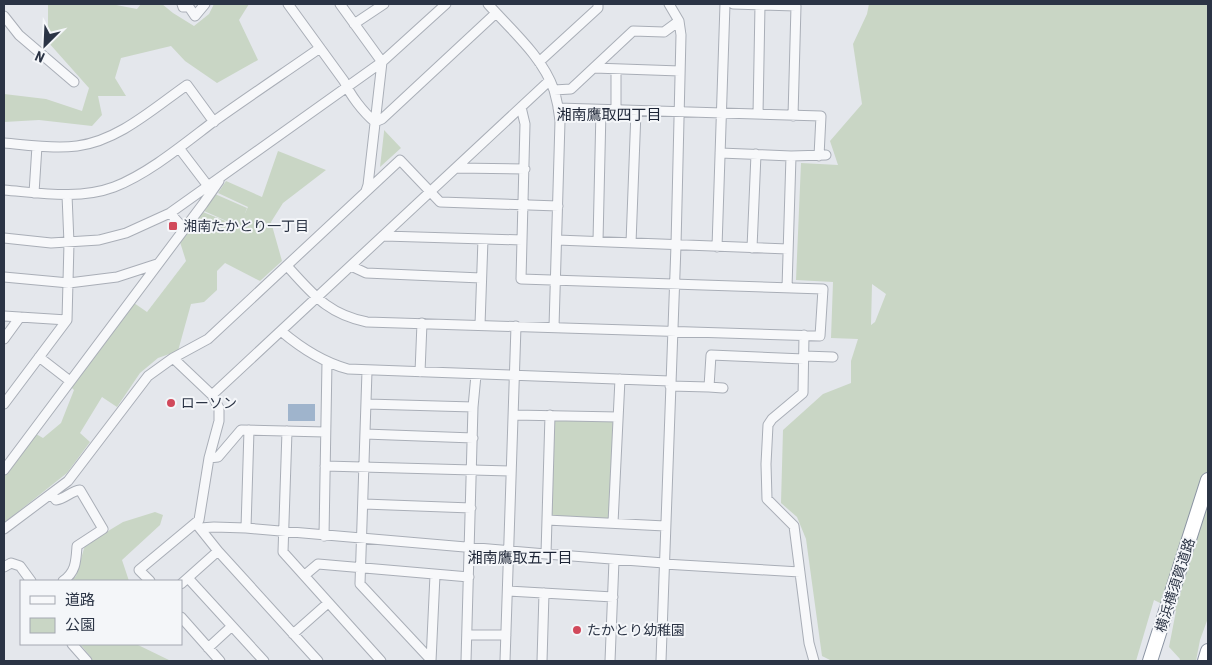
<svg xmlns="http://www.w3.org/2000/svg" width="1212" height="665" viewBox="0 0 1212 665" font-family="'Roboto Condensed','Noto Sans JP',sans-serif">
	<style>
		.green { fill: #c9d6c5; fill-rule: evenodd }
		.water { fill: #9fb4cc }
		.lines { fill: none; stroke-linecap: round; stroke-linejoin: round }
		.minor-casing { stroke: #a9aeb7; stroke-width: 11 }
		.highway-casing { stroke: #8b94a3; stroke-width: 16 }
		.minor { stroke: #f7f8fa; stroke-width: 9 }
		.highway { stroke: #fff; stroke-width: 14 }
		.poi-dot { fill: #d1495b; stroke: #f4f6f9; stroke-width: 2 }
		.labels { text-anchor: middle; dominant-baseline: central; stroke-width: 4; stroke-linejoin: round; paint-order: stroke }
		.poi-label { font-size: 14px; fill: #2b3445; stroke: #f4f6f9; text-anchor: start }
		.street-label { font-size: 14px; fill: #2b3445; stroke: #f4f6f9 }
		.neighbourhood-label { font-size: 15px; fill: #1d2536; stroke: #f4f6f9 }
	</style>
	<rect width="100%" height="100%" fill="#e4e7ec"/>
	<path class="green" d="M48,4H111L137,9L141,4H162L173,13L194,26L209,14L214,4H249L239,20L258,60L217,83L185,61L171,46L121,58L115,78L126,96H98L102,115L92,126L39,120L4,122V94L46,99L82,111L89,88L48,42Z
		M869,4H1208V618L1200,640L1196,661H1179L1180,659L1169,647L1176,611L1154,600L1136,661H832L822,656L806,539L797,517L781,503L783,430L823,394L851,383V361L858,339L831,338L833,282L796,280L801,163L838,165L830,141L862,104L853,44L867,14ZM872,284L886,294L875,322L871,325Z
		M384,130L401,148L380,167L384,132Z
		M278,151L326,170L283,203L271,222L282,261L260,281L225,263L217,271V290L204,302L191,304L178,351L158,358L140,373L117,407L102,397L80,433L90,442L67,473L4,523V476L36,434L43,438L61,423L74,390L71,387L134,303L147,312L186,261L180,242L203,212L238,226L204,211L215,194L247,208L245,213L248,207L218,193L226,181L262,197Z
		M613,419L610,519L549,518L553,420Z
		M155,512L163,515L160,525L122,560L129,581H70L76,576L85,545L123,522Z
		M80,644H136L171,661H90V656Z"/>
	<path class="water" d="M288,404H315V421H288Z"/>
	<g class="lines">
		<defs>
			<path id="minor" d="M182,4L183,7H189L195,16L205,4
				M288,4L344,81C350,95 363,112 375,122L382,119L496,13
				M340,4L382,62L368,185L366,191
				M488,4C511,30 542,56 554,90C557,100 559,111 560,121L554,327
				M733,4L796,6L793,116
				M4,16L19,35L74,82
				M354,24L384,4
				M539,62L598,8V4
				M594,68L680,71
				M554,90L571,89L633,31L664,32L679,21
				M558,108L821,116L819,156
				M616,110V70
				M758,114L760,5
				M4,143C28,145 53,149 77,146C118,141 154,108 187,85L214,122
				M179,148L208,186
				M720,153L791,156L826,155
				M456,168L525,169
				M4,190C40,193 79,200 114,187C148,174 184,144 213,122C248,97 284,73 320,48
				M34,193L37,146
				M170,213L184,229
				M384,236L522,240
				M4,238L51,243L99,240L126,233L170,213L382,62L446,4
				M557,240L788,249
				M598,241L601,110
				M631,243L636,111
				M717,247L725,4
				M752,248L756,154
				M287,266C313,294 327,314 367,322L820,336L823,289L521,279L525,124L521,107
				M351,266L366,273L481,278
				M4,277L69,283L117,277L157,264
				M787,288L791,156
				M4,316L67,320
				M480,325L483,239
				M281,331C301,348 322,362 348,369L670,381
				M804,335L803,393L772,419L768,425L766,464L767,499L794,526L809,643L814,661
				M4,339L20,317
				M804,356L833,357
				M39,357L70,381
				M367,371L360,584L431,660
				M420,372L422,323
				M670,386L709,387L711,355L804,359
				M709,387L723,388
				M212,395L549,81
				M4,404L67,320L69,243L67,195
				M367,404L473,407
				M514,415L618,417
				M287,431L283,552L381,661
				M365,434L473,438
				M209,458L218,457L241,430L325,432
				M325,466L511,471
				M4,470L203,204L219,181
				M51,494L56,500C65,499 71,491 80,490L103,529L77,546C76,561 76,572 63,581
				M364,504L471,508
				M547,520L665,526
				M613,523L620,379
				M198,526L218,551L318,661
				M200,528L214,527L246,528L546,554L664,563
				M246,528L249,430
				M4,529L68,481L148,376L173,358L208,339L400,160L440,202L558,206
				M324,536L327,362
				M546,554L550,415
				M664,564L800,572
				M4,567L11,563L20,566L31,581
				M305,575L318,564L469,577
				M188,578L264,661
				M150,581L139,570L199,520L209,458L219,421V408L212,395L173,358
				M181,584L218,551
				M508,591L613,597
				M181,617L220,661
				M293,634L328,603
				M467,635H506
				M72,644L87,661
				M208,648L232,626
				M431,661L435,575
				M466,661L473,407L476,375
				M505,661L516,326
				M542,661L544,593
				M610,661L614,560
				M661,661L676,245L681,35L679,21L669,4"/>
			<path id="highway" d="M1150,661L1208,480
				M1205,661L1208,651"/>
		</defs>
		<use href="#minor" class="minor-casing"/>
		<use href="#highway" class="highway-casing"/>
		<use href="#minor" class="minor"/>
		<use href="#highway" class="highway"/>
	</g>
	<g class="poi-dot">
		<rect x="168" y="221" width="10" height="10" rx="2.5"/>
		<circle cx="171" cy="403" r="5"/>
		<circle cx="577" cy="630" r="5"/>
	</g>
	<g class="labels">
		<g class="poi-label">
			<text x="183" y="226">湘南たかとり一丁目</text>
			<text x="181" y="403">ローソン</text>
			<text x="587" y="630">たかとり幼稚園</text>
		</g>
		<g class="street-label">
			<text transform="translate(1175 585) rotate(-72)">横浜横須賀道路</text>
		</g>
		<g class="neighbourhood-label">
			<text x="609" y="115">湘南鷹取四丁目</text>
			<text x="520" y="558">湘南鷹取五丁目</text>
		</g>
	</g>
	<rect width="1212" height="665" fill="none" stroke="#2b3445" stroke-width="10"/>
	<rect x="20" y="580" width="162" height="65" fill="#f4f6f9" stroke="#a4a8b1"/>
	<rect x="30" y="596" width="25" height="8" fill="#f7f8fa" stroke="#a4a8b1"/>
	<text x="65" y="605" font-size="15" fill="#2b3445">道路</text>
	<rect x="30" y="618" width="25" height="15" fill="#c9d6c5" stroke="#a4a8b1"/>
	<text x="65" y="630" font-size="15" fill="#2b3445">公園</text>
	<g transform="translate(45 45) rotate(204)" stroke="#f4f6f9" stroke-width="4" paint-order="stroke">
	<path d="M0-4L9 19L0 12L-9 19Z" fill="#2b3445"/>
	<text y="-8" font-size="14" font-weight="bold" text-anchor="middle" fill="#2b3445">N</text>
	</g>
</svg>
